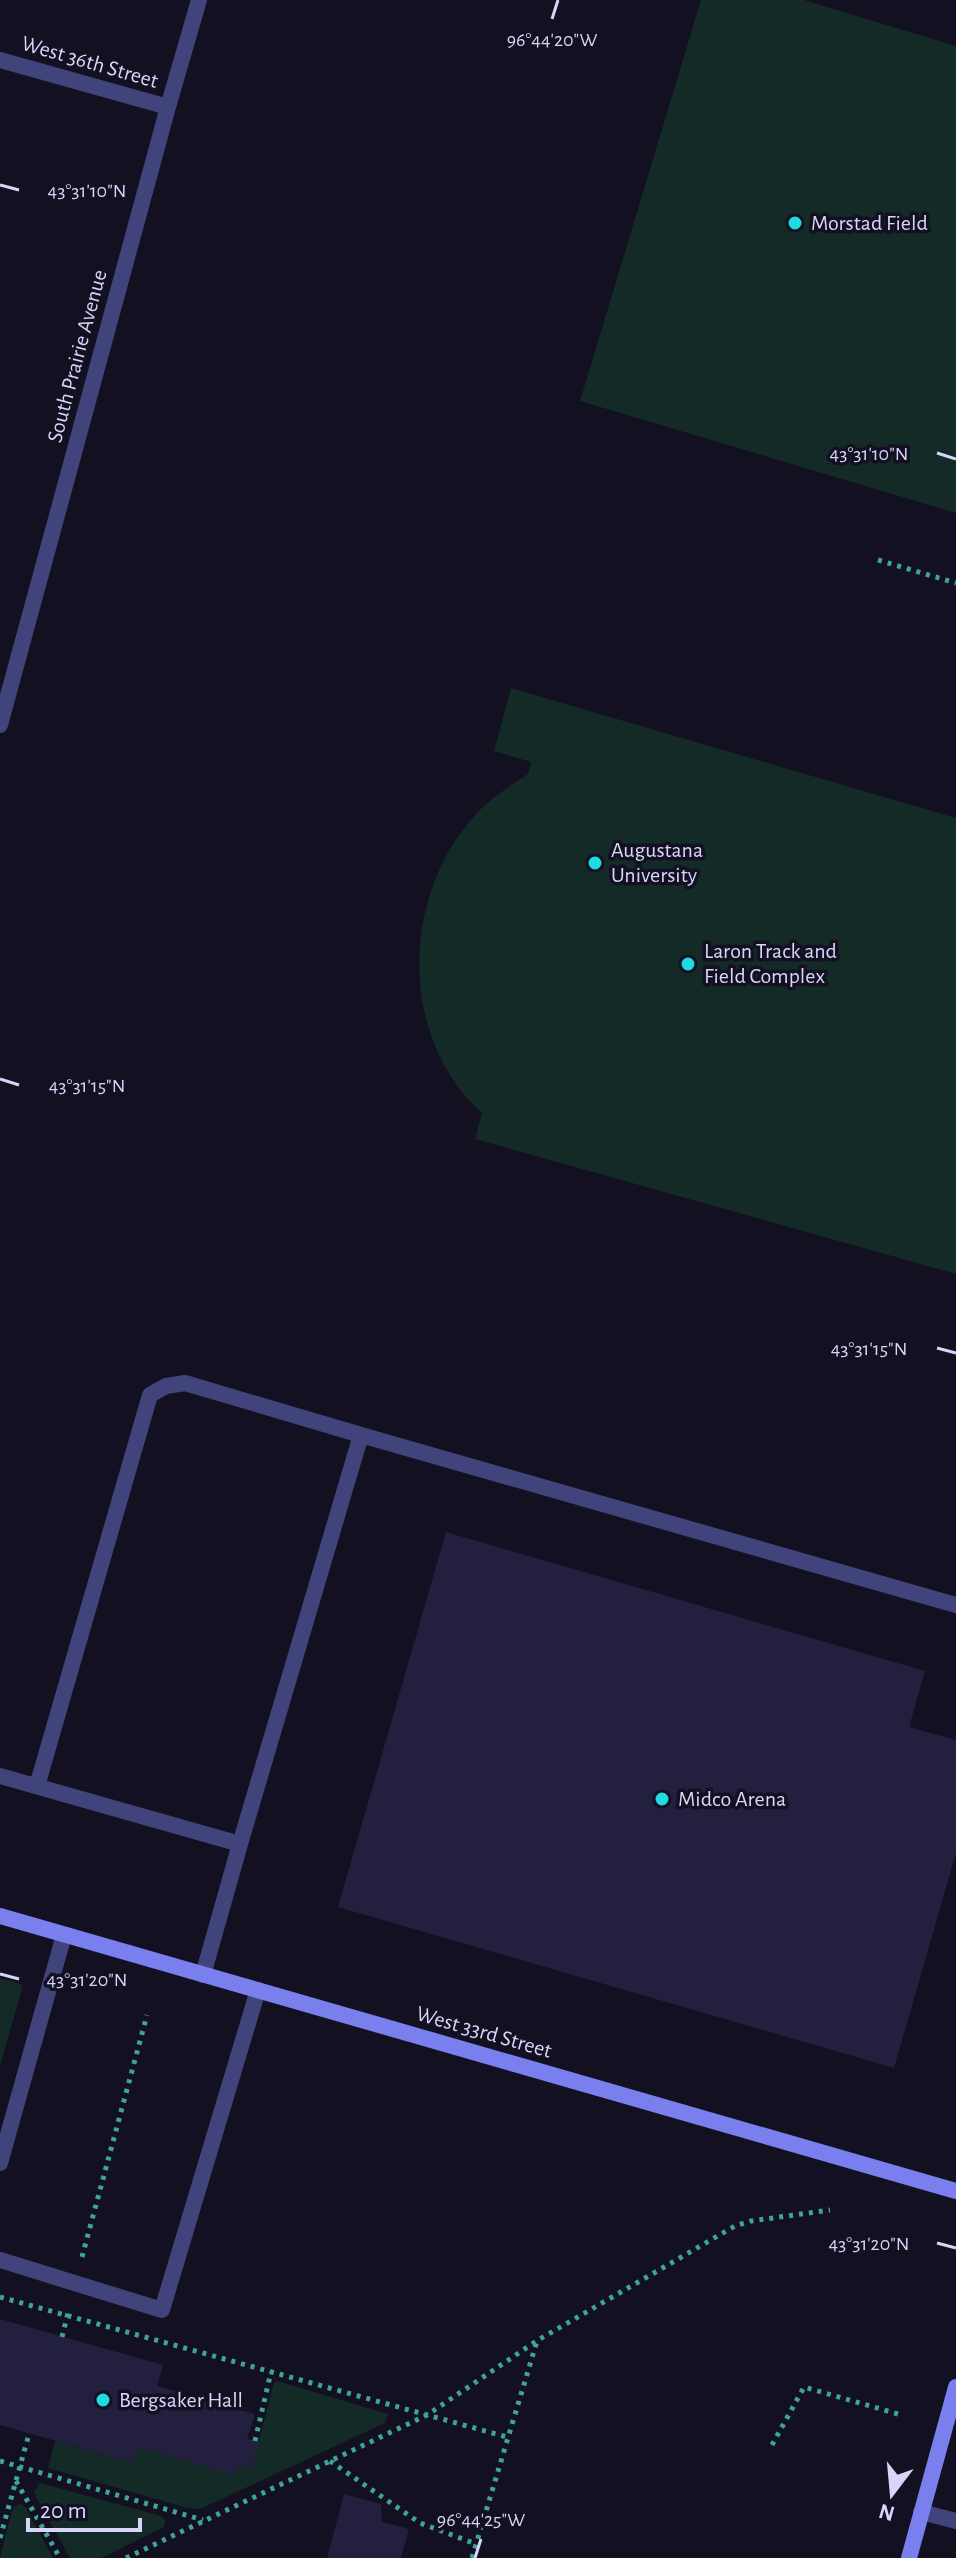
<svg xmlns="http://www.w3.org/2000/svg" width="956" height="2558" viewBox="0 0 956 2558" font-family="'Alegreya Sans',sans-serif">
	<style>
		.green { fill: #142a27 }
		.building { fill: #231f3f }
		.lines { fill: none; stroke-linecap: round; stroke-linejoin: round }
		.path { stroke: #3ea596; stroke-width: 5; stroke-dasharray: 4 6; stroke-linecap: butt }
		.lane { stroke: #41447a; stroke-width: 16 }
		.street { stroke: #41447a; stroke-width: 16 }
		.secondary { stroke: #7980ed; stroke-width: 16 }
		.ticks { fill: none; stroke: #d7d6fa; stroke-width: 3 }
		.poi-dot { fill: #1ddbde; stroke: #121021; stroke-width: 3 }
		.labels { text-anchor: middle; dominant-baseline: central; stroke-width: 7; stroke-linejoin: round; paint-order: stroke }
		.street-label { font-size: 22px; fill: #d7d6fa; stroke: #121021 }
		.poi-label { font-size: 22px; fill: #d7d6fa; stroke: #121021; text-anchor: start }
		.ticks-label { font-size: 20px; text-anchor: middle; fill: #d7d6fa; stroke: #121021; stroke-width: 7; stroke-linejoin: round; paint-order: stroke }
	</style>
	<rect width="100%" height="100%" fill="#121021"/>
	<path class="green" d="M701,0H804L956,46V513L580,401Z
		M511,688L956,818V1274L475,1139L482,1113C475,1106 467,1099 461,1091C399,1010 408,889 475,815C490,798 510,786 528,774L531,762L494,751Z
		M0,1978L23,1985L0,2066Z
		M277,2381L388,2414L385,2423L200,2509L187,2508L48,2468L55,2441L133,2463L138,2447L234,2474L237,2466L251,2470L274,2383Z
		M40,2483L161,2516L165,2520L164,2527L101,2558H70L36,2497L34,2492Z
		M21,2504L26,2508L53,2558H0L12,2510L16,2505Z"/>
	<path class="building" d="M446,1532L925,1671L909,1727L956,1740V1853L894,2068L338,1907Z
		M0,2319L163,2365L157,2386L255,2414L247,2439L259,2442L251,2470L237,2466L235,2475L138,2447L133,2463L0,2425Z
		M344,2494L381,2504L382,2522L409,2529L401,2558H327Z"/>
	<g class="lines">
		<path class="path" d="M878,560L956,583
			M82,2257L147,2015
			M0,2297L507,2437
			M62,2337L68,2313
			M255,2441L271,2372
			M772,2445L804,2387L898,2414
			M0,2461L203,2520
			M330,2461L420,2523L476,2544
			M16,2481L60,2558
			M0,2538L29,2434
			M126,2558L427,2415L538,2340L735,2226L751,2221L830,2210
			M472,2558L537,2341"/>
		<path class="lane" d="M0,1776L240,1844L203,1975
			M37,1786L150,1395L166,1386L185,1383L361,1435
			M240,1844L361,1435L956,1605
			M0,2163L64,1935
			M0,2260L162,2310L258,1990
			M921,2512L956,2521"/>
		<path class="street" d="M0,60L168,107
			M0,725L168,107L199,0"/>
		<path class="secondary" d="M0,1916L956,2191
			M909,2558L956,2387"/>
	</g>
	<path class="ticks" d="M552,19L558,0M0,185L19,190M937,453L956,459M0,1079L19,1085M937,1348L956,1353M0,1974L19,1979M937,2243L956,2248M475,2558L481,2539"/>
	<g class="poi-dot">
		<circle cx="795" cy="223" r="8"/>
		<circle cx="595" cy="863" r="8"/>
		<circle cx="688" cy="964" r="8"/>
		<circle cx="662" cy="1799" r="8"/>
		<circle cx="103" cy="2400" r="8"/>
	</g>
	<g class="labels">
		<g class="street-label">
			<text transform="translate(90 62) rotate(16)">West 36th Street</text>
			<text transform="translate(77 356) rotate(-75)">South Prairie Avenue</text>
			<text transform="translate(484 2032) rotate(16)">West 33rd Street</text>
		</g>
		<g class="poi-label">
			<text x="811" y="223">Morstad Field</text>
			<text x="611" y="850">Augustana<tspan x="611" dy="25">University</tspan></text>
			<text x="704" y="951">Laron Track and<tspan x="704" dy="25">Field Complex</tspan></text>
			<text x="678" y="1799">Midco Arena</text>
			<text x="119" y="2400">Bergsaker Hall</text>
		</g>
	</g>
	<g class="ticks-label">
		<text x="552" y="46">96°44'20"W</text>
		<text x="87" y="197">43°31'10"N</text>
		<text x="869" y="460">43°31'10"N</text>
		<text x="87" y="1092">43°31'15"N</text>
		<text x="869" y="1355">43°31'15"N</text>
		<text x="87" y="1986">43°31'20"N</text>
		<text x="869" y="2250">43°31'20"N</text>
		<text x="481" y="2526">96°44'25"W</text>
	</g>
	<g transform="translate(892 2494) rotate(196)" stroke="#121021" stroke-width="6" paint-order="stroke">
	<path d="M0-6L14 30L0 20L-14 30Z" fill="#d7d6fa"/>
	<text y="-12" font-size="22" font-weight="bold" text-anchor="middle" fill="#d7d6fa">N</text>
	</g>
	<path d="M28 2518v12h112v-12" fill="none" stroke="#d7d6fa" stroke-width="4"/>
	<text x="40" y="2518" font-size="24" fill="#d7d6fa" stroke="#121021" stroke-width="6" paint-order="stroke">20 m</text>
</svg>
